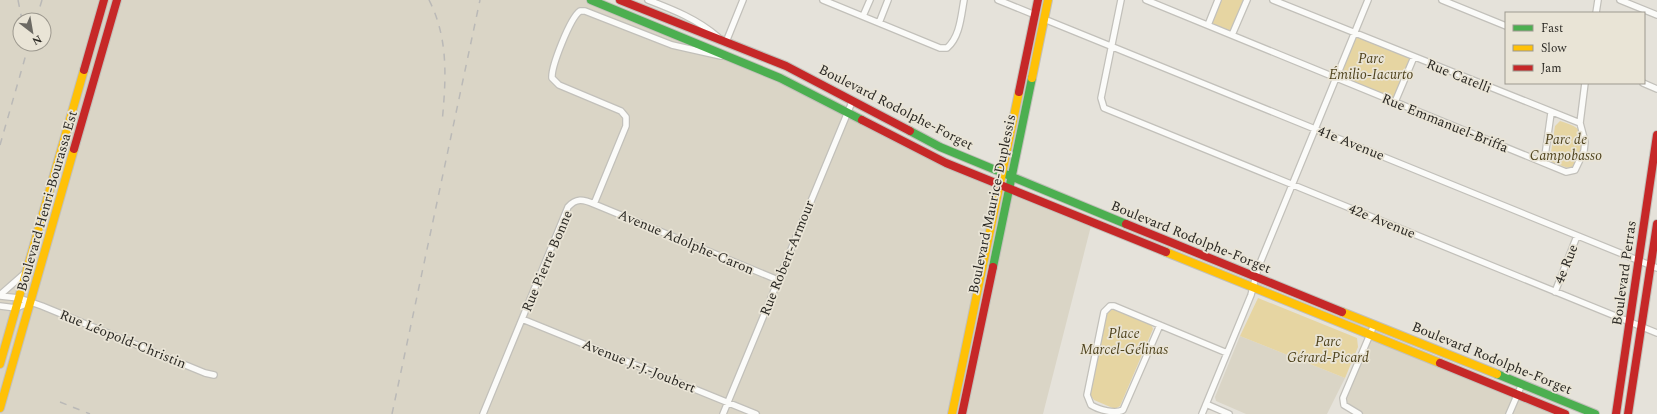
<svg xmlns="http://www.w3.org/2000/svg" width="1657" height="414" viewBox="0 0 1657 414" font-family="Spectral,serif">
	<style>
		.built { fill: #dad5c6; fill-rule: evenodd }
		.green { fill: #e6d5a2 }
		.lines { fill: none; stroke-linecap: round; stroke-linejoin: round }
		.street-casing { stroke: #c2c0ba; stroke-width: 8 }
		.fast-casing { stroke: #c2c0ba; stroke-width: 10 }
		.slow-casing { stroke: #c2c0ba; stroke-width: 10 }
		.jam-casing { stroke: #c2c0ba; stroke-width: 10 }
		.street { stroke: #fbfbf9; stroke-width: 5.5 }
		.fast { stroke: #4caf50; stroke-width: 8 }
		.slow { stroke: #ffc107; stroke-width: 8 }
		.jam { stroke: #c62828; stroke-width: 8 }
		.rail { stroke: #bab9b7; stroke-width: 1.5; stroke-dasharray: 7 7; stroke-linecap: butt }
		.labels { text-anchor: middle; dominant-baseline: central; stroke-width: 3.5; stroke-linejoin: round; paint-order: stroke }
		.park-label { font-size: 14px; font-style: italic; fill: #50441e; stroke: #e9e4d6 }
		.street-label { font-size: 14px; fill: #2b2924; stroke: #e9e4d6 }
	</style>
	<rect width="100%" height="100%" fill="#e5e2da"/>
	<path class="built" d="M0,0H595L735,59L1000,184L952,414H0ZM20,20H44V44H20Z
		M1010,189L1092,222L1043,414H962Z
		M1370,335L1565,414H1359L1344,405L1352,377Z
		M1240,336L1345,378L1327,414H1246L1216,401L1215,397Z"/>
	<path class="green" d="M1220,0H1244L1231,32L1210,23Z
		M1354,32L1414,57L1395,102L1335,78Z
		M1560,121C1566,123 1573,125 1578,129C1588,137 1579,162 1571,169L1551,162L1550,159L1555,126Z
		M1258,298L1357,338L1358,347L1345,378L1240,336Z
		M1112,309L1151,324L1153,329L1120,406L1115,409L1094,400L1090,395L1107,314Z"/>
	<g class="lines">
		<defs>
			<path id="street" d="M648,0C674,10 697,19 718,37
				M823,0L940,48H947C960,37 961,16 964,0
				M998,0L1035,15
				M1121,0L1101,98L1104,108L1657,333
				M1146,0L1566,172L1575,170L1584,151L1585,142L1580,123L1585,83
				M1273,0L1580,123
				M1442,0L1506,26
				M1620,0L1657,15
				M1596,13L1598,0
				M863,16L870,0
				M1044,19L1657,268
				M879,23L888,0
				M1208,25L1218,0
				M1232,35L1247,0
				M726,42L743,0
				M1643,83L1657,89
				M1395,102L1414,57
				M1544,163L1551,113
				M594,204L778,280
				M1555,292L1577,236
				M0,295L25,273
				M0,296L19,298L42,306L205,373L214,375
				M0,306L16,308L31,302
				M522,319L756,414
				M1160,325L1123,410C1115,414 1099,410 1091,405L1087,395L1104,312L1110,306H1114L1227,353
				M1206,404L1229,414
				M483,414L568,207C576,198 583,199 594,204L626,126V117L621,111L559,85L552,78C551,67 570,18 580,11H585L672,45L721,56
				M723,414L852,102
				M1202,414L1251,295L1258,268L1368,0
				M1359,414L1344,405L1343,398L1374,325
				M1509,414L1522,384"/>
			<path id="fast" d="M591,0L780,78L862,120
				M910,131L940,147L1126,224
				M993,267L1032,78
				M1497,374L1595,414"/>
			<path id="slow" d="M1032,78L1048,0
				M1166,252L1440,363
				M1342,312L1497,374
				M0,364L84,70
				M0,408L74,149
				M952,414L1019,92"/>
			<path id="jam" d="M620,0L786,66L910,131
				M84,70L104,0
				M1019,92L1038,0
				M862,120L946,163L1166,252
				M74,149L117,0
				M1126,224L1342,312
				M1440,363L1565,414
				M962,414L993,267
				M1616,414L1657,135
				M1628,414L1657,224"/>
		</defs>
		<use href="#street" class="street-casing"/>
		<use href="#fast" class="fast-casing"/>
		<use href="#slow" class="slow-casing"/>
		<use href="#jam" class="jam-casing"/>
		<use href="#street" class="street"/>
		<use href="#fast" class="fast"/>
		<use href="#slow" class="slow"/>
		<use href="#jam" class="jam"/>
		<path class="rail" d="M18,0L22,20
			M429,0C449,39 446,80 442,123
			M36,20L42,0
			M0,145L29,44
			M60,402L90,414
			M392,414L480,0"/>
	</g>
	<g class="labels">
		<g class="park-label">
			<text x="1371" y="58">Parc<tspan x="1371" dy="16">Émilio-Iacurto</tspan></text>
			<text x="1566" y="139">Parc de<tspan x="1566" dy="16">Campobasso</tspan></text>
			<text x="1124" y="333">Place<tspan x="1124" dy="16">Marcel-Gélinas</tspan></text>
			<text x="1328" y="341">Parc<tspan x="1328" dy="16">Gérard-Picard</tspan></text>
		</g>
		<g class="street-label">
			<text transform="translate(1459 76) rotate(22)">Rue Catelli</text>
			<text transform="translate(896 107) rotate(27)">Boulevard Rodolphe-Forget</text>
			<text transform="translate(1445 123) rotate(22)">Rue Emmanuel-Briffa</text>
			<text transform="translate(1351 143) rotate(22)">41e Avenue</text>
			<text transform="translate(47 201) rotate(-74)">Boulevard Henri-Bourassa Est</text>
			<text transform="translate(992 204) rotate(-78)">Boulevard Maurice-Duplessis</text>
			<text transform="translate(1382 221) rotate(22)">42e Avenue</text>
			<text transform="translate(1191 237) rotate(22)">Boulevard Rodolphe-Forget</text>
			<text transform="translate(686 242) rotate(23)">Avenue Adolphe-Caron</text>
			<text transform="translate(787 258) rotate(-68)">Rue Robert-Armour</text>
			<text transform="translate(547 261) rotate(-67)">Rue Pierre Bonne</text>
			<text transform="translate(1566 264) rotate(-68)">4e Rue</text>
			<text transform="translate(1624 273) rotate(-82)">Boulevard Perras</text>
			<text transform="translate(123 339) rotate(22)">Rue Léopold-Christin</text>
			<text transform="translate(1492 358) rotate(22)">Boulevard Rodolphe-Forget</text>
			<text transform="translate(639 366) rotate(22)">Avenue J.-J.-Joubert</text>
		</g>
	</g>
	<rect x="1505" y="12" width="140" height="72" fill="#e9e4d6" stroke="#9d998f"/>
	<rect x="1513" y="25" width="20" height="6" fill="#4caf50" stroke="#9d998f"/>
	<text x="1541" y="32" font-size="12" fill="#2b2924">Fast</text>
	<rect x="1513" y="45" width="20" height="6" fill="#ffc107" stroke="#9d998f"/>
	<text x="1541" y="52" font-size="12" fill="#2b2924">Slow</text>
	<rect x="1513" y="65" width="20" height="6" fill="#c62828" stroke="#9d998f"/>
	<text x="1541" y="72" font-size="12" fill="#2b2924">Jam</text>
	<g transform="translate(32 32) rotate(149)"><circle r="19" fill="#e9e4d6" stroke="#9d998f"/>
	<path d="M0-3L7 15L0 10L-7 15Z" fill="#6c6a64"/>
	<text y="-6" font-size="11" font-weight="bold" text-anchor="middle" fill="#2b2924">N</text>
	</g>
</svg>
